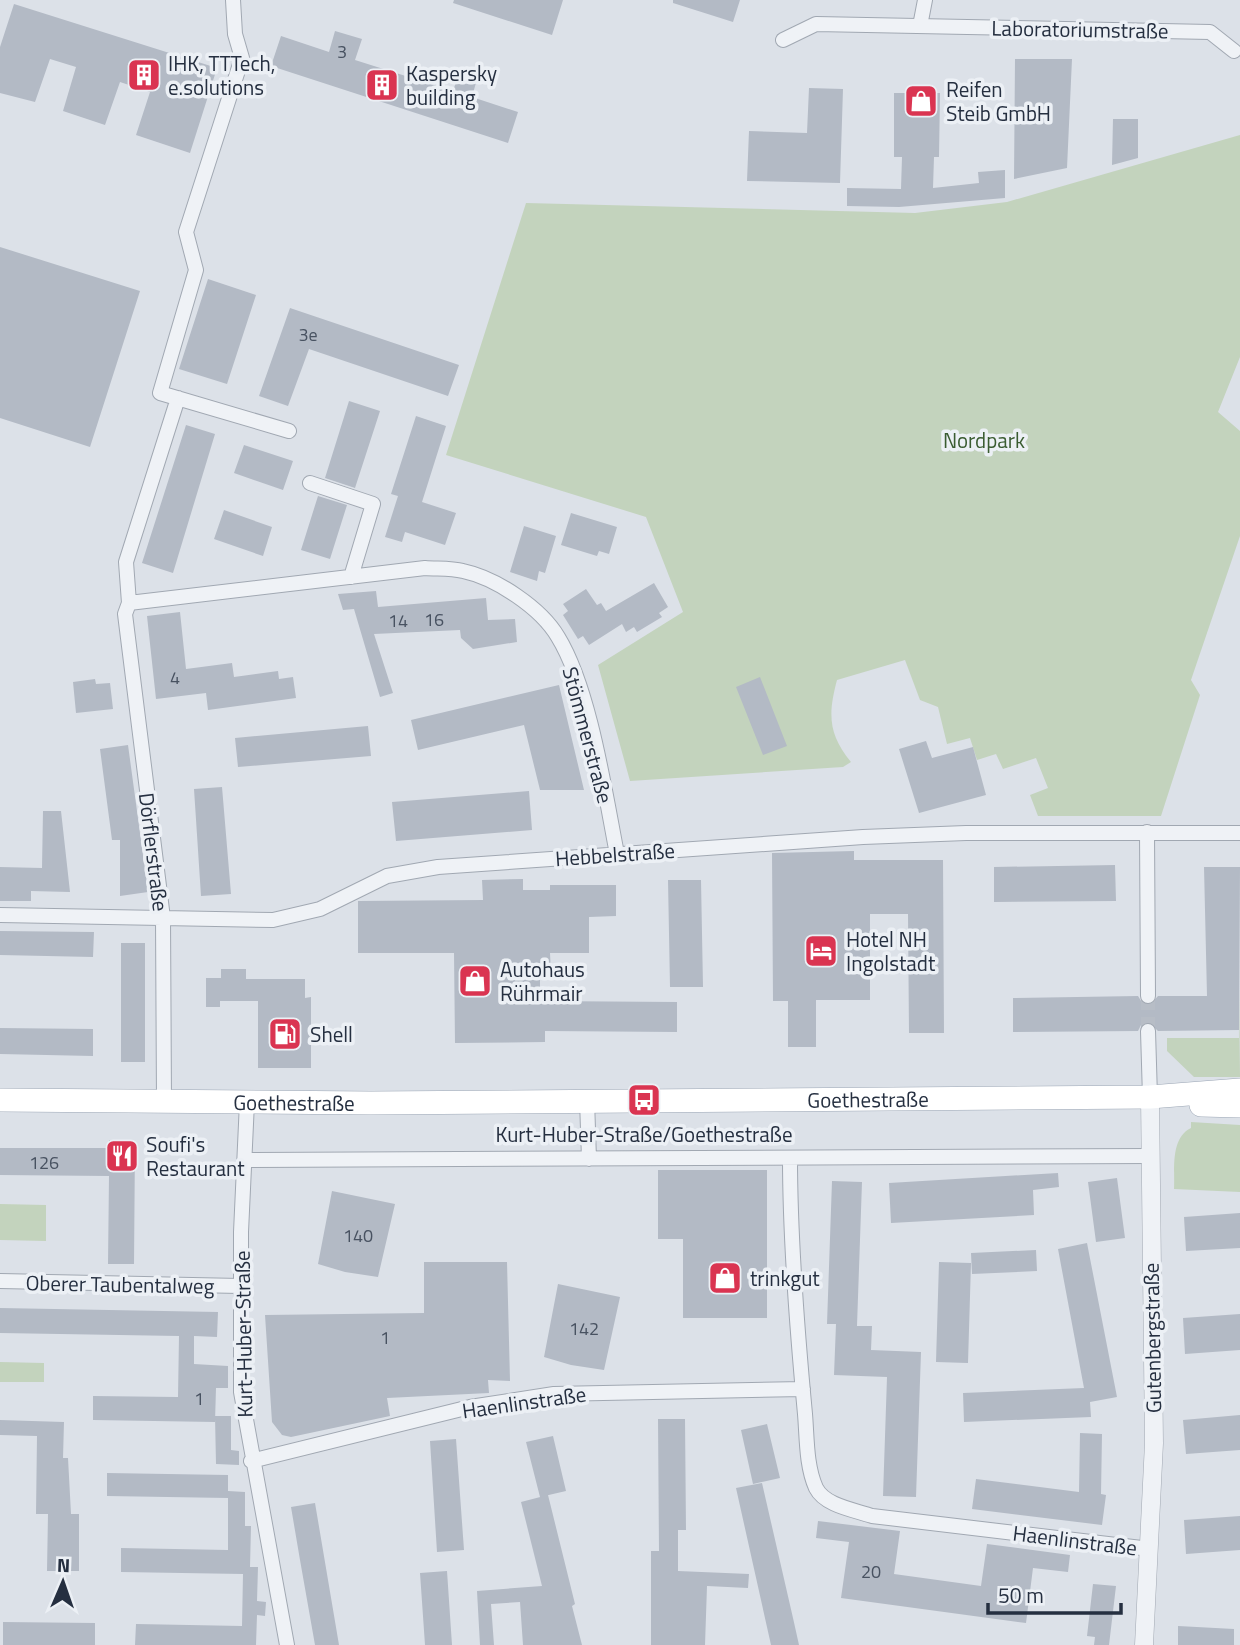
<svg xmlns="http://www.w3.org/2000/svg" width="1240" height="1645" viewBox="0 0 1240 1645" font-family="'Titillium Web',sans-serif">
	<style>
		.green { fill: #c3d3bd }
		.building { fill: #b3bac5 }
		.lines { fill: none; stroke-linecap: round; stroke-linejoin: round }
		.minor-tunnel { stroke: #b7bdc6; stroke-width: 14; stroke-dasharray: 14 7; stroke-linecap: butt }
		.minor-casing { stroke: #a1a8b2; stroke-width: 16 }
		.tertiary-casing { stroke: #a1a8b2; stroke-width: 19 }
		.primary-casing { stroke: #9ba6b5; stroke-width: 24 }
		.minor { stroke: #eff2f6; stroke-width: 14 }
		.tertiary { stroke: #eff2f6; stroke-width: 18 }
		.primary { stroke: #fff; stroke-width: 23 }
		.labels { text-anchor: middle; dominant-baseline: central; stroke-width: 7; stroke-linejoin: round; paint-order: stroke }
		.number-label { font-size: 18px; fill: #485261 }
		.street-label { font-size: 21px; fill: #252f40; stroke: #ecf0f5 }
		.poi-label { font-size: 21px; fill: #252f40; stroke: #ecf0f5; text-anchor: start }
		.park-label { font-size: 21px; fill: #3a5c31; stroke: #ecf0f5 }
	</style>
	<rect width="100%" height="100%" fill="#dce1e8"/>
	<path class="green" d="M1240,135V357L1218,412L1240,431V536L1191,680L1200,695L1161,816H1038L1030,795L1048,788L1036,758L1003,769L996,754L977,760L970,738L947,744L938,707L920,700L905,660L837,680C828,714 828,734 851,762L843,767L630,781L598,665L683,612L646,517L446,455L526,203L915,213L1007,202Z
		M1238,899L1240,1077H1194L1167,1051V1038H1239Z
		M1191,1122L1240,1125V1192L1174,1189C1175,1170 1170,1138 1191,1128Z
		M0,1204L46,1205V1241L0,1240Z
		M0,1362L44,1363V1382H0Z"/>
	<path class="building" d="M454,0H563L552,35L453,3Z
		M673,0H740L733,22L673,3Z
		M14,4L217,68L190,153L136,135L150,92L120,82L105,125L63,111L76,67L50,59L35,102L0,93V47Z
		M335,31L362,39L355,60L453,91L459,73L477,79L472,97L518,112L508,143L271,66L281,36L329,52Z
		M1015,59H1072L1067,168L1014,179Z
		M809,88L843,89L840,183L747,181L749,131L807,133Z
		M894,93H940L939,157H934L933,188L979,183L978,172L1005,170V198L899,207L847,206V188L901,189L902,157H894Z
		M1113,119H1138V158L1112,165Z
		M0,247L140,291L90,447L0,418Z
		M208,279L256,295L227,384L179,369Z
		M290,308L459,365L448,396L309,349L288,406L259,396Z
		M349,401L380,411L355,488L325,478Z
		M416,416L446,426L422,502L456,513L445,545L405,532L402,542L385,537L398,496L391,494Z
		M186,425L215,434L173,573L142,563Z
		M244,445L293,461L283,490L234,473Z
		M318,496L347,505L330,559L301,550Z
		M224,510L272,527L263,556L214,539Z
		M571,513L617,527L609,554L599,551L597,556L561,545Z
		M524,526L556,536L545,573L539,571L537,581L510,572Z
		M654,583L668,607L659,613L662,617L637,632L634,627L626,632L622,624L589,645L583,636L578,639L563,615L568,611L563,604L586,589L597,605L601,603L606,611Z
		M376,591L378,607L486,598L488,620L515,619L517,642L473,649L461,638L460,630L374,634L393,693L380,697L354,609L343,610L338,594Z
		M180,612L186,669L232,663L234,677L278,671L279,679L293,677L296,698L208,710L206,693L156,699L147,616Z
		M760,677L787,746L763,755L736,687Z
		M95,679L96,684L110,683L113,709L76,713L73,682Z
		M559,685L584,790H540L524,725L418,750L411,720Z
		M368,726L371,756L238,767L235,738Z
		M926,741L932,758L973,747L986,795L919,813L899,749Z
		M128,745L148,892L120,896V840H112L100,749Z
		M222,787L231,894L201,896L194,789Z
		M529,791L532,830L396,841L392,802Z
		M43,811H61L70,892L31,891V901H0V867L42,868Z
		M854,851V860H943L944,1033H909L908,914H870V1000H816V1047H788V1001H773L772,853Z
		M1115,865L1116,901L994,902V867Z
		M1204,867H1240L1239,1030L1158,1031L1148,1021L1142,1023L1138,1031L1013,1032V998L1138,996L1143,1004L1149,1006L1158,996H1207Z
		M523,879V890H550V885H616V916L589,917V953H550L551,974H540V1001L677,1002V1032L545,1031V1042L455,1043L454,953H358V901L483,900L482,880Z
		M668,880H701L703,987H670Z
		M0,931L94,932L93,957L0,955Z
		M121,943H145V1062H121Z
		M221,969H246V979H305V998L311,997V1068H258V1001H220V1007H206V978H221Z
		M0,1028L93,1029V1056L0,1054Z
		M109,1140L135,1141L134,1264H108L109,1176L0,1175V1148H109Z
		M658,1170H767V1318H683V1239H658Z
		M1058,1173L1059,1187L1033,1190L1034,1215L891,1223L889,1183Z
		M1117,1178L1125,1238L1096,1242L1088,1182Z
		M832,1181L862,1182L857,1326H872L871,1350L921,1352L916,1497L883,1496L887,1377L834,1375L836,1324H827Z
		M332,1191L395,1204L378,1277L345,1272L318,1264Z
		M1240,1213V1248L1186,1251L1184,1217Z
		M1087,1243L1117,1397L1090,1402L1091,1417L964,1422L963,1393L1084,1388L1058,1249Z
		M1036,1250L1037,1271L972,1274L971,1253Z
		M424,1262H507L510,1381L488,1380L489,1393L387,1398L390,1416L291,1437L282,1435L272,1422L265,1315L424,1313Z
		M939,1262L971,1263L968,1363L936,1362Z
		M558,1284L620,1297L604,1370L571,1365L544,1357Z
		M0,1308L218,1312L217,1337L194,1336V1364L228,1366V1388H216L215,1422L93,1420V1396L178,1397L179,1336L0,1333Z
		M1240,1314V1350L1185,1354L1183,1318Z
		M1240,1415V1450L1186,1454L1183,1420Z
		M215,1416H231V1450L239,1451V1465L216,1464Z
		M658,1419H685L686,1530H678V1571L749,1574L748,1588L707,1586L705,1645H651V1551H659Z
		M0,1420L64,1422L63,1458H68L71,1514H79V1571H47L48,1514H36L37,1436L0,1435Z
		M767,1424L780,1478L753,1484L741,1430Z
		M1080,1433L1102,1434L1101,1494L1106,1495L1102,1525L972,1509L976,1479L1079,1492Z
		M553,1436L566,1491L540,1497L526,1442Z
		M456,1439L464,1550L437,1552L430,1441Z
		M107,1473L228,1475V1491L245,1492V1526H251L250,1567H258L257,1601L266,1602L265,1616L257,1615L256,1645H135L136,1624L242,1626L243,1574L121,1572V1548L228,1550V1498L107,1496Z
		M762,1483L793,1618L799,1645H771L736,1488Z
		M548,1495L575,1604L572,1606L582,1645H523L520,1602L491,1604L494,1645H480L477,1591L542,1586L521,1502Z
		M315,1503L339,1645H315L300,1560L291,1507Z
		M1240,1516V1550L1186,1554L1184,1520Z
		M818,1521L900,1531L894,1574L981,1586L987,1544L1070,1555L1068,1572L1033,1568L1026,1623L841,1598L849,1542L816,1538Z
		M447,1571L452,1645H425L420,1573Z
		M1093,1584L1116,1586L1109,1645H1094L1095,1637L1087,1636Z
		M3,1622L95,1623V1645H3Z
		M1178,1626L1234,1629V1645H1178Z"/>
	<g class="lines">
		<path class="minor-tunnel" d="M1148,996V1031"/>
		<defs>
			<path id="minor" d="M233,0L235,34L242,58L186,232L196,270L160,393L289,431
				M920,26L925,0
				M783,40L816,24L1210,32L1234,51
				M310,483L373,504L351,577
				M129,603L425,568C437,569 451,568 463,571C496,578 541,608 558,637C590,689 605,793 617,854
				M1147,832L1148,996
				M0,915L273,920L320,909L387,876L438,867L863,837L966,833H1240
				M1148,1031L1150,1097
				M587,1100L589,1159
				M164,1102L163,918L125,614L129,603L126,562L178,398
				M247,1102L241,1232V1392L287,1645
				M790,1158C790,1243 797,1329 805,1414C807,1437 806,1466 816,1488C825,1506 855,1510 872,1516L1150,1549
				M245,1160L1151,1156
				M0,1281L240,1286
				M251,1461L470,1407L554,1394L803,1389"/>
			<path id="tertiary" d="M1144,1645L1154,1443L1150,1097"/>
			<g id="primary">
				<path id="s1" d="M0,1100L371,1103L1150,1097L1240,1090"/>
				<path d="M1201,1105L1240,1106"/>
			</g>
		</defs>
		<use href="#minor" class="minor-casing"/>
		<use href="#tertiary" class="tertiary-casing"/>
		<use href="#primary" class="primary-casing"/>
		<use href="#minor" class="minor"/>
		<use href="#tertiary" class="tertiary"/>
		<use href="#primary" class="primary"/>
	</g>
	<defs>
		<symbol id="building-square" viewBox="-11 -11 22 22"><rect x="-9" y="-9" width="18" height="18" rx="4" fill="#da3451" stroke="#ecf0f5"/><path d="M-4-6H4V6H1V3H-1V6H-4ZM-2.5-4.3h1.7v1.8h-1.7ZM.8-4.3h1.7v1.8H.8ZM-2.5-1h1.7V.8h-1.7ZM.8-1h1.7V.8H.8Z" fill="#fff"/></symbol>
		<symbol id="shop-square" viewBox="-11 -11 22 22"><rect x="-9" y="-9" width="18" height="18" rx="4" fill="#da3451" stroke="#ecf0f5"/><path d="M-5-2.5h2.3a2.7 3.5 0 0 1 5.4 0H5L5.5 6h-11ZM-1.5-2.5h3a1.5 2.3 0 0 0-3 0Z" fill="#fff"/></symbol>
		<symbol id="hotel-square" viewBox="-11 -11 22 22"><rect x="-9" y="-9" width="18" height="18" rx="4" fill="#da3451" stroke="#ecf0f5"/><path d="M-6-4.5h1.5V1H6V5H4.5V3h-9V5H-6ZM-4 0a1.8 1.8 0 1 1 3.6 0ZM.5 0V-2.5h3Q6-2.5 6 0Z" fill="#fff"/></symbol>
		<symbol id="fuel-square" viewBox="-11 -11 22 22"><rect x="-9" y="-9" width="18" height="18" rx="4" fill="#da3451" stroke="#ecf0f5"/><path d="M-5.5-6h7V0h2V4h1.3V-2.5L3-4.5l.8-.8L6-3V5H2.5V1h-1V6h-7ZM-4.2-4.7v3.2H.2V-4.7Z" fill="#fff"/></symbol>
		<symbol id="bus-square" viewBox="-11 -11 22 22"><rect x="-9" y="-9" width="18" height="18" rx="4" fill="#da3451" stroke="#ecf0f5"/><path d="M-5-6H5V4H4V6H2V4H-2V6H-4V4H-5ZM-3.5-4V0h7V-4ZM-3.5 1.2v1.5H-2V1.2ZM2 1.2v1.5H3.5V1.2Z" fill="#fff"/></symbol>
		<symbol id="restaurant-square" viewBox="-11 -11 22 22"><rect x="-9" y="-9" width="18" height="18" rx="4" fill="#da3451" stroke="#ecf0f5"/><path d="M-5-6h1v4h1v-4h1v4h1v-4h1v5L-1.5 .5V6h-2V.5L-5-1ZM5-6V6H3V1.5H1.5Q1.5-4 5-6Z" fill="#fff"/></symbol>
	</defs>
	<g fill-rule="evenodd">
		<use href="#building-square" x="125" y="56" width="38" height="38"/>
		<use href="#building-square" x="363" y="66" width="38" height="38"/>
		<use href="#shop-square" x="902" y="82" width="38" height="38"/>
		<use href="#hotel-square" x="802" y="932" width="38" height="38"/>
		<use href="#shop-square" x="456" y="962" width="38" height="38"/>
		<use href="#fuel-square" x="266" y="1015" width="38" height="38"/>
		<use href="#bus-square" x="625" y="1081" width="38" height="38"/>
		<use href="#restaurant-square" x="103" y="1137" width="38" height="38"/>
		<use href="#shop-square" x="706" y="1259" width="38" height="38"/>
	</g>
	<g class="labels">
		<g class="number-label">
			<text x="342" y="51">3</text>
			<text x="308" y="334">3e</text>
			<text x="434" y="619">16</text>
			<text x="398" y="620">14</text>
			<text x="175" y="677">4</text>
			<text x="44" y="1162">126</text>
			<text x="358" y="1235">140</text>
			<text x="584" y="1328">142</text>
			<text x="385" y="1337">1</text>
			<text x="199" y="1398">1</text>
			<text x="871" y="1571">20</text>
		</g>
		<g class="street-label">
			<text transform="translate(1080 29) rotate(1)">Laboratoriumstraße</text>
			<text transform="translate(588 735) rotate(75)">Stömmerstraße</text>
			<text transform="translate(154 852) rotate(83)">Dörflerstraße</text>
			<text transform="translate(615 854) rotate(-4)">Hebbelstraße</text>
			<text stroke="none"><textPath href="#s1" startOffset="868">Goethestraße</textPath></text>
			<text stroke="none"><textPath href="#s1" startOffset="294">Goethestraße</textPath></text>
			<text transform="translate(120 1284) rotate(1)">Oberer Taubentalweg</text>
			<text transform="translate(243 1334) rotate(-91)">Kurt-Huber-Straße</text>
			<text transform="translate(1152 1338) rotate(-91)">Gutenbergstraße</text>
			<text transform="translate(524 1402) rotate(-8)">Haenlinstraße</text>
			<text transform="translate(1075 1540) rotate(7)">Haenlinstraße</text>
		</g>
		<g class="poi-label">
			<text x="168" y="63">IHK, TTTech,<tspan x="168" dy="24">e.solutions</tspan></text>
			<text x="406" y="73">Kaspersky<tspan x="406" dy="24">building</tspan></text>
			<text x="946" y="89">Reifen<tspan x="946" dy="24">Steib GmbH</tspan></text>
			<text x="846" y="939">Hotel NH<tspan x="846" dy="24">Ingolstadt</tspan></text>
			<text x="500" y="969">Autohaus<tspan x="500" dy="24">Rührmair</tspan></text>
			<text x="310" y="1034">Shell</text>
			<text x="644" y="1134" text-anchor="middle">Kurt-Huber-Straße/Goethestraße</text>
			<text x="146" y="1144">Soufi's<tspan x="146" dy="24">Restaurant</tspan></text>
			<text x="750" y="1278">trinkgut</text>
		</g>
		<g class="park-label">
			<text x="984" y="440">Nordpark</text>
		</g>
	</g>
	<g transform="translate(63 1582) rotate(2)" stroke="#ecf0f5" stroke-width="5" paint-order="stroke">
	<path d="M0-5L12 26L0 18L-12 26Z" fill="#252f40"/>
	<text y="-10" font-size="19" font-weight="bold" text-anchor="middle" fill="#252f40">N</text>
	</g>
	<path d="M988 1603v10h133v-10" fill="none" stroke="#252f40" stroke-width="3.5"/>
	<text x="998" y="1603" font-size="21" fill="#252f40" stroke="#ecf0f5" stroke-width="5" paint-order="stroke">50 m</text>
</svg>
